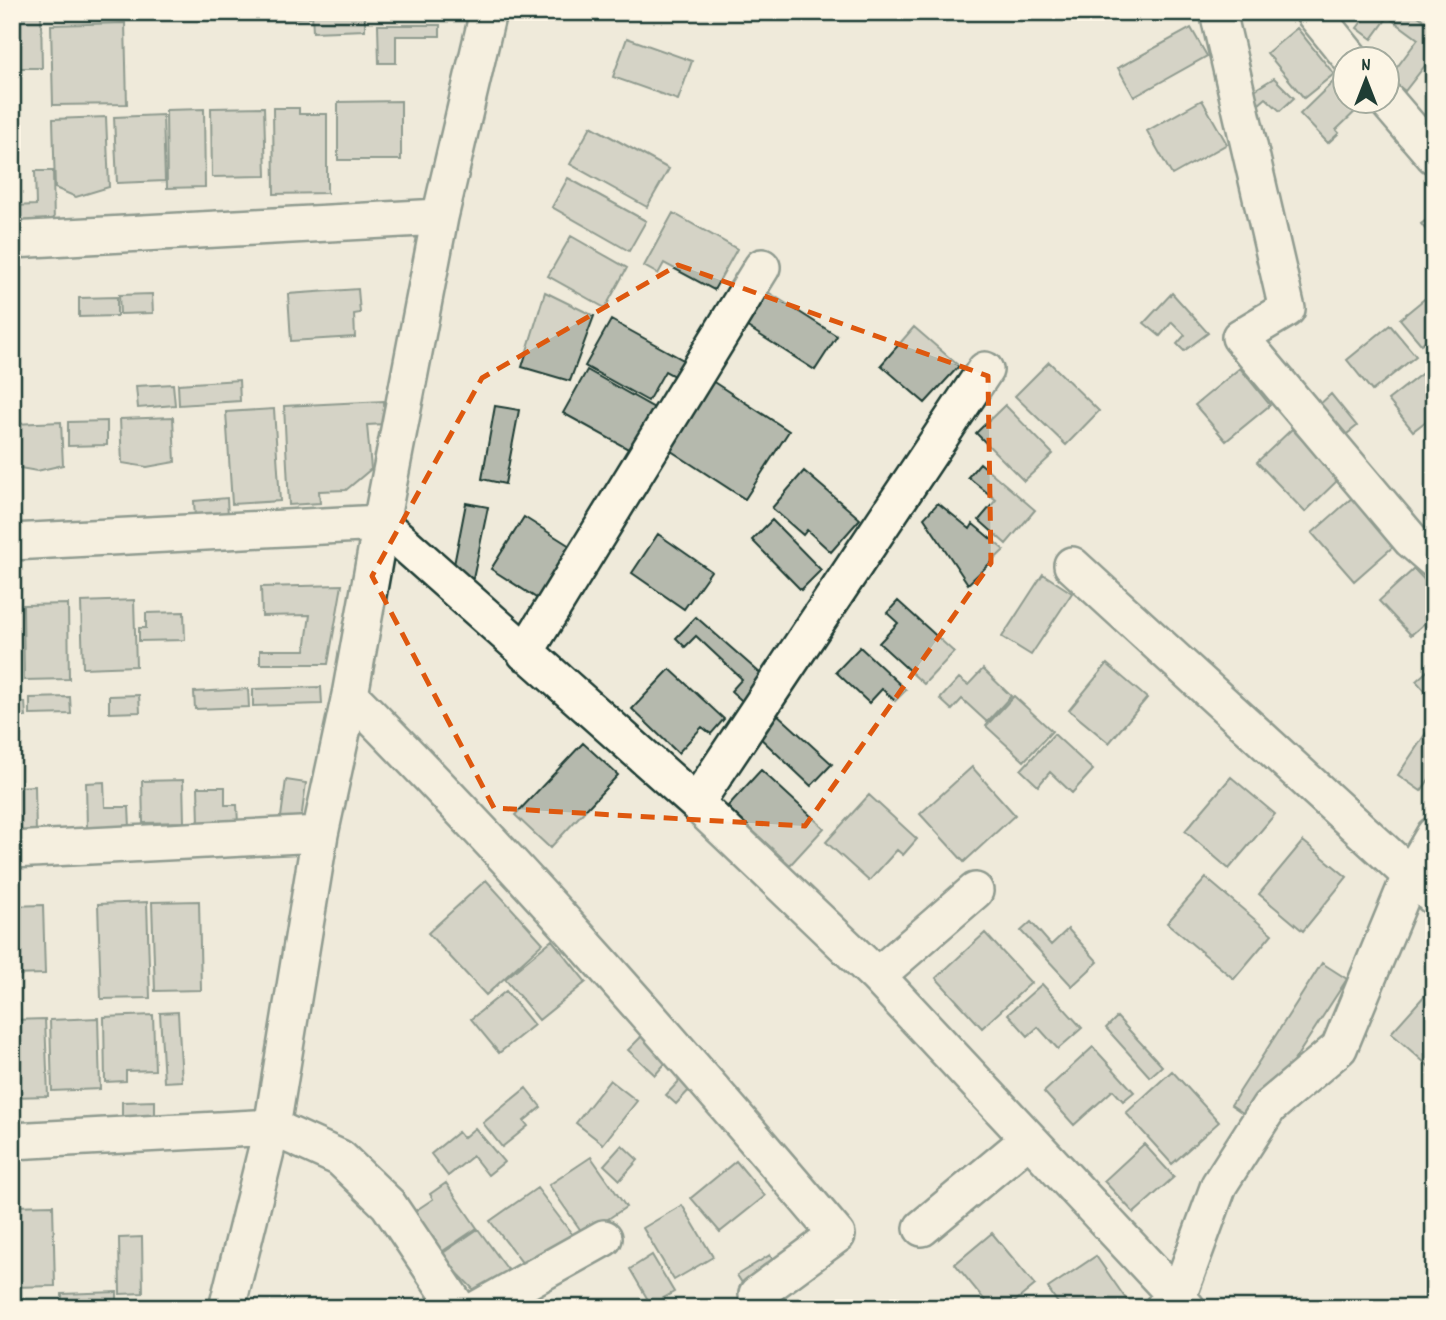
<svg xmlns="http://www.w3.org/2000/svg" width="1446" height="1320" viewBox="0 0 1446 1320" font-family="Dekko,sans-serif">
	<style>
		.building { fill: #b5b9ad; stroke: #1f3d34; stroke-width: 2 }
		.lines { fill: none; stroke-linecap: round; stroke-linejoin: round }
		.minor-casing { stroke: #1f3d34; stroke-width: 40 }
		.minor { stroke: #fcf5e5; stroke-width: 35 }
		.marked { fill: none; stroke: #de580e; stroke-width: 5; stroke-dasharray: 14 9; stroke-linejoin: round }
	</style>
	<rect width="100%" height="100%" fill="#efeada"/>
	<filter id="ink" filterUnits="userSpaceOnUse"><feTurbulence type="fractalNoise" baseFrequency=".0143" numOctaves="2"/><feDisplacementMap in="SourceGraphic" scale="14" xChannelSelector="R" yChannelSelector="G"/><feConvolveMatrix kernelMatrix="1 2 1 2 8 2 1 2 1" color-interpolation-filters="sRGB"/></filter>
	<g filter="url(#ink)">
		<path class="building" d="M12,12H41L42,68H12Z
			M206,12H260V18L206,19Z
			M263,12H310V17L263,19Z
			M312,12H365V30L313,32Z
			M1369,12H1413L1434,28V54L1405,91L1389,78L1418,39L1388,17L1372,39L1357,28Z
			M125,23L127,104L53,105L51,25Z
			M378,25H440V36H396V63H379Z
			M1191,28L1207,56L1134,97L1118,68Z
			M1297,28L1334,74L1304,98L1267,53Z
			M627,38L692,61L678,100L613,77Z
			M1274,78L1294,98L1280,111L1266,98L1258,105L1248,94Z
			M1336,79L1344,87V102H1358L1362,105L1336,130L1339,133L1328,143L1300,114Z
			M1202,100L1227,144L1172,175L1147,131Z
			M401,101V160H338V102Z
			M264,107L266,176L212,177L211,108Z
			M273,108H299V114H327V193L274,194Z
			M204,109L205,187L167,188L166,110Z
			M163,115L165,181L117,183L114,117Z
			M106,117L109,187L76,197L55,188L53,119Z
			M591,126L669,169L647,207L570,164Z
			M35,171H53L54,226L13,227V206L36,205Z
			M568,178L646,221L629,251L552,207Z
			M673,213L737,249L714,290L664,263L658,274L644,266Z
			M1434,214V240L1421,224Z
			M571,236L627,268L605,308L548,276Z
			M358,289L360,313L354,314L355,337L291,341L288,294Z
			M1434,291V334L1421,344L1400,319Z
			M545,292L594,316L570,381L522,367Z
			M768,292L837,336L815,370L746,326Z
			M1172,293L1208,333L1184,351L1177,344L1185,335L1172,322L1160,336L1144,323Z
			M152,294L153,313L120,314L119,295Z
			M117,297V316L79,317V298Z
			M611,320L694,366L685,382L665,371L648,401L585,366Z
			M1390,325L1416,356L1372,391L1347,360Z
			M914,327L959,366L925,403L881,365Z
			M1049,362L1099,411L1066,445L1015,396Z
			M1240,368L1270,405L1226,441L1195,405Z
			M1429,368L1434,374V415L1413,431L1388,400Z
			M587,370L663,413L639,455L563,413Z
			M709,379L789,431L745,499L665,447Z
			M239,380L240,401L179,405L178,384Z
			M173,384L175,405L138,408L136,386Z
			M1331,394L1357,426L1343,437L1318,406Z
			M384,401L385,424L367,425L371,469L346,490L319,491L320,503L289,505L284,406Z
			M1005,405L1053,454L1024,481L976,433Z
			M495,406L519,410L505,484L482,479Z
			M274,409L280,501L232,504L226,412Z
			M173,417L175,462L147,467L122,463L120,419Z
			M107,421V445L68,446V422Z
			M61,422L63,465L37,471L14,467L13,424Z
			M1292,429L1339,479L1305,512L1257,462Z
			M980,463L1035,510L1006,544L979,520L996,500L968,477Z
			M804,471L860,519L831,552L807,530L803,535L772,508Z
			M1353,497L1395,545L1354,581L1312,533Z
			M227,498L228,516L195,518L194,501Z
			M466,503L488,507L473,579L452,575Z
			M938,503L970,529L973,524L1004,550L968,584L924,518Z
			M524,517L570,546L538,599L491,569Z
			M772,520L821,570L801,590L752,540Z
			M658,534L711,571L684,609L632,573Z
			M1414,569L1434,590V615L1411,635L1379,601Z
			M1043,574L1072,593L1031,655L1002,637Z
			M342,585L328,664H260V650H305L310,615L262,616L261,587Z
			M134,600L136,666L83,668L81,602Z
			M898,601L954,652L924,684L879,643L898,623L887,613Z
			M68,604L69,679L24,680L23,605Z
			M12,607H14V670H12Z
			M184,612L185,640L139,641V628H146V613Z
			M696,617L770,682L751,709L731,691L742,679L696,636L685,647L676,638Z
			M860,647L906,690L895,701L882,689L869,703L836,672Z
			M1107,664L1147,698L1109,743L1069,710Z
			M1434,665V701L1416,681Z
			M670,669L724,719L711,734L702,727L678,753L632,709Z
			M983,669L1011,696L987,722L962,699L952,710L940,699L959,678L968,685Z
			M321,687L322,704L253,706V689Z
			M248,689L249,707L195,709L194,692Z
			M139,695L140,712L109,713V696Z
			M1014,696L1052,731L1024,761L986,726Z
			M70,697L71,714L30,715V698Z
			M12,702H25L26,717H12Z
			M775,712L832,764L811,786L755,733Z
			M1430,727L1434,729V772L1421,791L1398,775Z
			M1054,734L1093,770L1072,793L1050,772L1038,786L1021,770Z
			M583,743L618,775L550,848L515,815Z
			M972,767L1015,815L964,862L920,814Z
			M761,770L824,828L790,865L727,807Z
			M1231,777L1275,814L1229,869L1185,831Z
			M183,780L184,822L143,823L142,781Z
			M286,780L306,783L301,820L281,817Z
			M104,782L105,807H129L130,827L87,828L86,783Z
			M35,786L36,834H12V811H15L14,787Z
			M198,787H225V805H237L238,823L199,824Z
			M869,795L917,839L903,855L897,850L869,881L826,842Z
			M1303,841L1347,877L1303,931L1259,894Z
			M1206,878L1272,934L1234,979L1167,923Z
			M486,880L543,943L486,995L428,933Z
			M199,901L201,990L155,991L152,902Z
			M147,902L150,998L101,999L98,904Z
			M43,905L45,974L12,975V906Z
			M1031,922L1051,945L1068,929L1098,962L1072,986L1021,931Z
			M985,933L1031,983L982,1028L936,978Z
			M552,940L586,982L539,1020L505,979Z
			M1322,963L1347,979L1255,1121L1231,1105Z
			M1042,984L1082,1028L1058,1049L1038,1027L1028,1036L1008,1014Z
			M506,991L534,1025L499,1053L471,1019Z
			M1426,994L1434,1001V1071L1391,1033Z
			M178,1012L182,1081L164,1082L160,1013Z
			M153,1015L155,1070L126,1071V1081L105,1082L104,1017Z
			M1117,1017L1162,1066L1150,1077L1106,1028Z
			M98,1018L100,1089L52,1091L50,1020Z
			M45,1019L48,1096L12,1097V1020Z
			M645,1033L671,1057L655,1075L628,1050Z
			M1093,1047L1134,1092L1123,1101L1113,1090L1074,1125L1044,1092Z
			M1172,1071L1219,1122L1172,1164L1126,1113Z
			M682,1078L692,1087L676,1104L666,1095Z
			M610,1080L637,1101L603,1144L576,1123Z
			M526,1088L541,1107L524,1121L528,1126L502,1147L483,1123Z
			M155,1101V1121L122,1122V1102Z
			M475,1128L504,1162L488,1175L473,1156L448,1176L431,1154L458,1132L463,1138Z
			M1144,1144L1174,1177L1134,1213L1104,1181Z
			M622,1145L638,1160L620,1180L604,1165Z
			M591,1157L626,1207L584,1235L549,1185Z
			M736,1161L765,1196L720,1232L691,1198Z
			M446,1183L477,1228L434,1257L406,1217L433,1199L430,1194Z
			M537,1188L572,1234L527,1269L490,1221Z
			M53,1205L55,1286L12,1287V1206Z
			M682,1205L713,1257L674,1280L643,1228Z
			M478,1229L514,1278L476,1292L440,1255Z
			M992,1233L1035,1285L1007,1308H991L955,1264Z
			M142,1237L143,1293L120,1294L119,1238Z
			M652,1255L674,1292L651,1305L630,1269Z
			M770,1255L775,1264L742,1283L737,1275Z
			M1096,1256L1128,1302L1120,1308H1114L1111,1303L1105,1308H1061L1048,1288Z
			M117,1292V1308H62V1294Z"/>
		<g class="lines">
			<defs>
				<path id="minor" d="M1218,12L1287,309L1240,337L1411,540L1434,560
					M1313,12L1352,60
					M1386,100L1434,156
					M12,240L440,217
					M12,542L381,523L696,803L877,976L1187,1308
					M1072,565L1434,897
					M525,653L762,267
					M350,695C521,867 680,1050 837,1235L757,1294
					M696,803L985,370
					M12,850L320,834
					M877,976L975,891
					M12,1141L272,1127L340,1158L388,1204L458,1308
					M922,1228L1029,1139
					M227,1308L272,1127L320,834L350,695L381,523L440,217L488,12
					M479,1308L604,1238
					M1163,1308L1178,1297L1219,1185L1269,1107L1339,1048L1410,876L1434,835"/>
			</defs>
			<use href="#minor" class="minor-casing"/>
			<use href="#minor" class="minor"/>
		</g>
	</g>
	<path d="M0 0H1446V1320H0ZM678,265L988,376L991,563L805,826L494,808L372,576L482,378Z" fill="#efeada" fill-opacity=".55" fill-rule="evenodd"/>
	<path class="marked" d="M678,265L988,376L991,563L805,826L494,808L372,576L482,378Z"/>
	<rect width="1446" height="1320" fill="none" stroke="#fcf5e5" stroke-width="42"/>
	<rect x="21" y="21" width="1404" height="1278" fill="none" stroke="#1f3d34" stroke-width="2.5" filter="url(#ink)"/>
	<g transform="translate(1366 80)"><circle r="33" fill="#fcf5e5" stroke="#a4ab9e" stroke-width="2"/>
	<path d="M0-5L12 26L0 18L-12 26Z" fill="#1f3d34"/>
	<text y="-10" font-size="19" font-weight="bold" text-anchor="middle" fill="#1f3d34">N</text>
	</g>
</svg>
